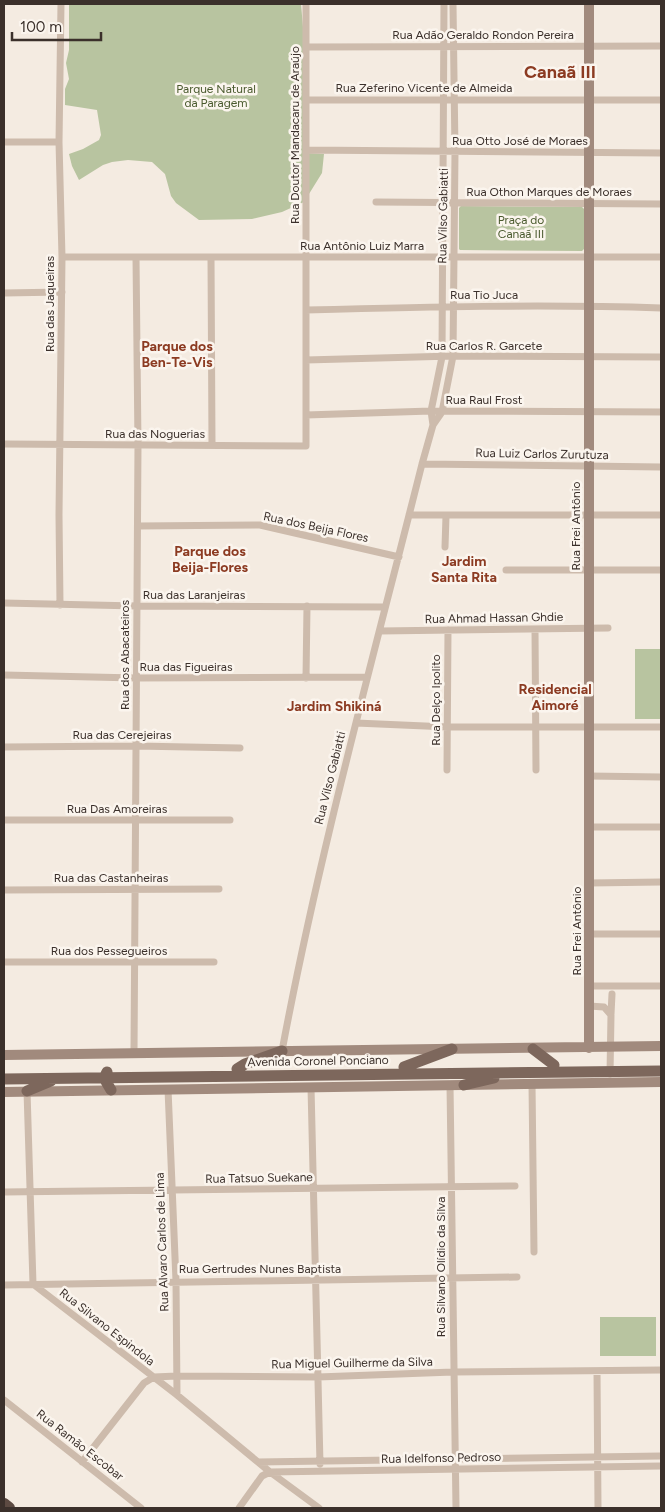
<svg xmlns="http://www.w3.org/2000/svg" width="665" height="1512" viewBox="0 0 665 1512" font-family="Figtree,sans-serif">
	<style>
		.green { fill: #b8c4a0 }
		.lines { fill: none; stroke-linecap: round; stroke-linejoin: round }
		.street { stroke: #cdbbac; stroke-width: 7 }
		.secondary { stroke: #a18a7d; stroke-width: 10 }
		.primary { stroke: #7d675c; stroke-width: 11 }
		.highway { stroke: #5c4a42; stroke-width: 12 }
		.labels { text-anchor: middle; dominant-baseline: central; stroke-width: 5; stroke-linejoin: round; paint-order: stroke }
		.street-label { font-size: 12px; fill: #3b302b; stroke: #fbf5ee }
		.park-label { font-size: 12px; fill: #4a5a2e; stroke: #fbf5ee }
		.neighbourhood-label { font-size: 14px; font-weight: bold; fill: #8c3b22; stroke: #fbf5ee }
		.district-label { font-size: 18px; font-weight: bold; fill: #8c3b22; stroke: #fbf5ee }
	</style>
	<rect width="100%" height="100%" fill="#f4ebe1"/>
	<path class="green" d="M69,4H301L305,50L306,153L324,154L322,173L304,202L282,212L252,219L199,220L176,203L171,196L165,174L152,162L128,160L112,162L103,165L79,180L72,166L69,154L83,149L99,140L101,135L97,110L65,105V89L69,79L66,63L69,50Z
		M461,206L582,207L584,209V249L582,251L460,250L459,249V208Z
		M635,649H661V719H635Z
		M600,1317H656V1356H600Z"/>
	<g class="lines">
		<path class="street" d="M306,47L661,46
			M306,100H661
			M4,142H59
			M306,150L661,153
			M376,202L661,204
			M62,257H661
			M211,257L212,445
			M4,293L62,292
			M306,310C424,307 543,304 661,308
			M306,360L453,356L661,357
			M306,415L431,411L661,412
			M433,425L431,411L442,357L444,4
			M4,444L306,446V4
			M422,464L661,467
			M409,515H661
			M138,526L260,525L399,557
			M445,547L446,516
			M506,570H661
			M4,603L137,606L385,607
			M60,605L59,515L62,257L59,142L61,4
			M535,629L536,770
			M380,631L608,628
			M4,675L136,678L367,677
			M306,678L307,606
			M356,723L448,727H661
			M4,747L136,746L240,748
			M447,770L448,630
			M589,776L661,777
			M4,820H230
			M589,827H661
			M589,883L661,882
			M4,890L219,889
			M589,934H661
			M4,962H214
			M589,986H661
			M589,1006L604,1007L611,1015L610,1074
			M611,1014L612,994
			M282,1051C319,853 373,659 422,464L433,425L442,412L453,356L455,152L453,4
			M134,1053L138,445L136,257
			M532,1084L534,1252
			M450,1085L456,1508
			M311,1087L320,1464
			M168,1089L176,1281L177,1395
			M27,1091L33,1284L177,1395L270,1472L319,1508
			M4,1192L515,1186
			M4,1285C175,1281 346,1281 517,1277
			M597,1371L598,1508
			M4,1400L141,1508
			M82,1462L144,1383L154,1377L177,1376L318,1377L453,1372L661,1370
			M258,1462L661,1456
			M239,1508L262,1476L270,1472L661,1466"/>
		<path class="secondary" d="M589,1048V4
			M4,1055L661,1046
			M4,1092L661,1082"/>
		<path class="primary" d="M533,1049L554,1065
			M404,1067L452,1049
			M237,1069L245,1064L282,1051
			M107,1072L104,1078L111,1090
			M4,1079L661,1071
			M464,1085L494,1078
			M27,1091L51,1081"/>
		<path class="highway" d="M4,1504L9,1508"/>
	</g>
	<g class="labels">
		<g class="street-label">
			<text x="483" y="35">Rua Adão Geraldo Rondon Pereira</text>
			<text x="424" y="88">Rua Zeferino Vicente de Almeida</text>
			<text transform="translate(295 135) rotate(-90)">Rua Doutor Mandacaru de Araújo</text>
			<text x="520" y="141">Rua Otto José de Moraes</text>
			<text x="549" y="192">Rua Othon Marques de Moraes</text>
			<text transform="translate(443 216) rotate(-89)">Rua Vilso Gabiatti</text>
			<text x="362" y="246">Rua Antônio Luiz Marra</text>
			<text x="484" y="295">Rua Tio Juca</text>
			<text transform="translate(50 304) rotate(-90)">Rua das Jaqueiras</text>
			<text x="484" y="346">Rua Carlos R. Garcete</text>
			<text x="484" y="400">Rua Raul Frost</text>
			<text x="155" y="434">Rua das Noguerias</text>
			<text transform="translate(542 454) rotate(1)">Rua Luiz Carlos Zurutuza</text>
			<text transform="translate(576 526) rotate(-90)">Rua Frei Antônio</text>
			<text transform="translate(316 527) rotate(12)">Rua dos Beija Flores</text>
			<text x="194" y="595">Rua das Laranjeiras</text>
			<text transform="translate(494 618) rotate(-1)">Rua Ahmad Hassan Ghdie</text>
			<text transform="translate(125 655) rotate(-90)">Rua dos Abacateiros</text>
			<text x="186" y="667">Rua das Figueiras</text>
			<text transform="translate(436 700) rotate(-90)">Rua Delço Ipolito</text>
			<text x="122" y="735">Rua das Cerejeiras</text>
			<text transform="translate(330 778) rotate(-76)">Rua Vilso Gabiatti</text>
			<text x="117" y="809">Rua Das Amoreiras</text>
			<text x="111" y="878">Rua das Castanheiras</text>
			<text transform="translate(577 931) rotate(-90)">Rua Frei Antônio</text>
			<text x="109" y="951">Rua dos Pessegueiros</text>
			<text transform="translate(318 1061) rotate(-1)">Avenida Coronel Ponciano</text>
			<text transform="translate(259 1178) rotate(-1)">Rua Tatsuo Suekane</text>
			<text transform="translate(162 1242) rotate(-92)">Rua Alvaro Carlos de Lima</text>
			<text transform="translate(441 1267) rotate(-90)">Rua Silvano Olídio da Silva</text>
			<text x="260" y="1269">Rua Gertrudes Nunes Baptista</text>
			<text transform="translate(107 1327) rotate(38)">Rua Silvano Espindola</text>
			<text transform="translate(352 1363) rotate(-1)">Rua Miguel Guilherme da Silva</text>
			<text transform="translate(80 1445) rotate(38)">Rua Ramão Escobar</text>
			<text transform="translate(441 1458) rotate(-1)">Rua Idelfonso Pedroso</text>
		</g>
		<g class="park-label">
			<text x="216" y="89">Parque Natural<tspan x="216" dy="14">da Paragem</tspan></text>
			<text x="521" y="220">Praça do<tspan x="521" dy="14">Canaã III</tspan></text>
		</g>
		<g class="neighbourhood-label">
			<text x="177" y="346">Parque dos<tspan x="177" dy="16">Ben-Te-Vis</tspan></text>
			<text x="210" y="551">Parque dos<tspan x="210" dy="16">Beija-Flores</tspan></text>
			<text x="464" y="561">Jardim<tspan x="464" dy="16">Santa Rita</tspan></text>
			<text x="555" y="689">Residencial<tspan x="555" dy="16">Aimoré</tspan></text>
			<text x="334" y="706">Jardim Shikiná</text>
		</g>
		<g class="district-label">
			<text x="560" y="72">Canaã III</text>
		</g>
	</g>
	<rect width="665" height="1512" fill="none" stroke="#3b302b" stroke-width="10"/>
	<path d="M12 32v8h89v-8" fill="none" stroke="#3b302b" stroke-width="2.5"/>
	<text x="20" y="32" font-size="15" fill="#3b302b" stroke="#fbf5ee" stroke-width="4" paint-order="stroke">100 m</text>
</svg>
